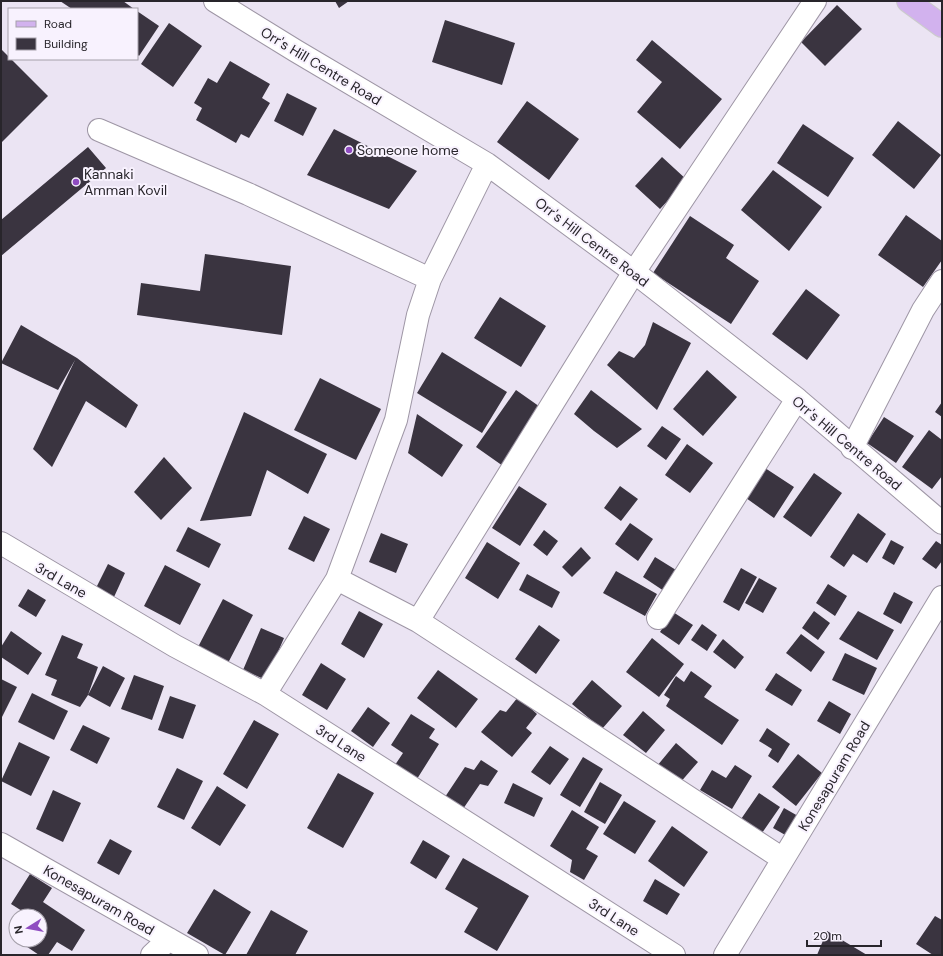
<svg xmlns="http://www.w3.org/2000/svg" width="943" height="956" viewBox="0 0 943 956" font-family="'DM Sans',sans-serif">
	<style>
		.building { fill: #3a3440 }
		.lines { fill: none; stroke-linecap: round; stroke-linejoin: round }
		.minor-casing { stroke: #9e96a5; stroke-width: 24 }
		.major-casing { stroke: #cbcbcc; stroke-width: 24 }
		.minor { stroke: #fff; stroke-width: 22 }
		.major { stroke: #d2b2ee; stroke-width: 22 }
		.poi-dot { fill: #8f4cc1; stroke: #f8f2fe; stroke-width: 1.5 }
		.labels { text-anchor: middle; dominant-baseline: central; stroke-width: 4; stroke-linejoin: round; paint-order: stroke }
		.street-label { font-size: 14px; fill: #28252b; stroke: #f8f2fe }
		.poi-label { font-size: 14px; fill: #28252b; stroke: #f8f2fe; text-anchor: start }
	</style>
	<rect width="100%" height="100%" fill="#ebe4f3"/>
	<path class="building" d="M60,1H123L134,9H72Z
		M335,1H349L339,8Z
		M837,5L862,29L825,66L801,42Z
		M137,11L159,26L139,56L137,54Z
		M445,20L515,43L502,85L432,62Z
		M169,23L202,46L173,87L141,64Z
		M652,40L722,99L680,149L637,112L662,82L636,60Z
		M1,49L48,96L1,143Z
		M230,61L270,84L262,98L270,103L249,138L241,134L236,143L196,120L202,108L194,103L208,78L217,83Z
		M287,93L317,108L303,136L274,121Z
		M527,101L579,139L549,180L497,142Z
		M898,121L941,155L914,189L872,155Z
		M803,124L854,158L828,197L777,163Z
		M334,129L417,171L389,209L307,175Z
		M88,147L106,168L1,256V220Z
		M662,157L687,180L660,209L635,186Z
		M773,170L822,207L789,251L741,210Z
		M906,215L942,241V260L923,287L878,255Z
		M690,216L734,245L726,258L759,281L731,324L653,273Z
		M205,254L291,266L282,335L137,315L141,283L200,291Z
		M806,289L840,315L807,360L772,334Z
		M500,297L546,326L521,367L474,338Z
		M653,322L691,343L657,410L607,365L619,351L634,358L645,345Z
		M21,325L77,358L138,405L126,428L86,401L52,467L33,449L75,360L58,390L1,363Z
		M442,352L507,392L482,433L417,393Z
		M707,370L737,397L703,436L673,409Z
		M320,378L381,409L356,460L294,430Z
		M516,390L543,409L503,466L476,447Z
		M591,390L642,429L617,448L594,431L574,414Z
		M942,402V417L935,412Z
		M244,412L327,454L308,494L267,470L251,516L200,521Z
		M417,414L463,445L442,477L408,453Z
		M884,417L914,436L896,463L867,443Z
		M662,426L681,439L666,460L647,446Z
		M929,430L942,440V476L932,489L902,467Z
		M687,444L713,463L690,493L665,475Z
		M164,457L192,488L161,520L134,492Z
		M765,468L794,487L774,518L746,498Z
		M814,473L842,493L811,537L783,517Z
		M519,486L547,504L520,546L492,528Z
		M620,486L638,499L621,521L604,508Z
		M858,513L886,534L867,563L853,554L844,567L830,557Z
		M304,516L330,529L314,562L288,549Z
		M630,523L653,539L638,561L615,544Z
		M188,527L221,544L209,568L176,551Z
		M544,530L558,541L547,556L533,545Z
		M381,533L408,544L396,573L369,562Z
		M891,540L904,547L894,565L882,558Z
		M936,541L942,545V561L936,569L922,559Z
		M487,542L520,563L498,599L465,578Z
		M581,547L591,558L572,577L562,567Z
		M655,557L676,570L664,591L643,577Z
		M108,564L125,573L114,597L96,588Z
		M165,565L201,584L180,625L144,606Z
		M741,568L757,577L739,611L723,602Z
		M616,571L657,594L645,616L603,593Z
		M527,574L560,592L552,608L519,590Z
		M759,578L777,588L763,613L745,603Z
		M828,584L847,596L835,616L816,603Z
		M28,589L46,600L36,617L18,606Z
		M894,592L913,602L901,624L883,614Z
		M223,599L253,615L228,663L198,647Z
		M359,611L383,624L364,658L341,644Z
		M814,611L830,623L818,640L802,628Z
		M858,611L894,630L877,660L839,639Z
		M673,612L693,625L679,645L660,632Z
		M702,624L717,635L707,651L691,640Z
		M539,625L560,640L536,674L515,659Z
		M261,628L284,638L266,680L243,670Z
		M11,631L42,653L28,675L1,657V647Z
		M801,634L825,652L811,672L786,653Z
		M62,635L83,644L77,658L98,667L88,695L103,666L125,678L110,707L88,695L80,707L51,695L57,680L45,675Z
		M652,638L684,664L659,697L626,672Z
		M723,639L744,657L735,669L713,652Z
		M845,653L877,668L864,695L832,680Z
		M321,663L346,679L327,710L302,695Z
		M438,670L478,699L456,728L417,698Z
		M691,671L712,686L704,697L739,720L722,745L666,706L670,699L664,695L676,676L684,682Z
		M776,673L802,690L792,706L765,690Z
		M134,675L164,686L152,720L121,709Z
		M1,679L17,687L1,719Z
		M592,680L622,706L602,729L572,704Z
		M32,693L68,711L54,740L18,722Z
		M170,696L196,705L183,739L158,730Z
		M518,697L537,714L526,728L532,733L512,757L481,732L500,710L506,712Z
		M829,701L851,714L840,734L817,721Z
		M368,707L390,723L373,747L351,731Z
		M643,711L665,730L646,753L623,735Z
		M411,714L435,729L429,738L439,744L417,779L395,765L403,753L391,745Z
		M254,720L279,734L247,789L223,774Z
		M83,725L110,738L97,764L70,750Z
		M767,728L790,744L778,763L768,756L772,749L759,741Z
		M19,742L50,757L31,796L1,781Z
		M676,743L698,762L679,784L657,766Z
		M550,746L569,759L550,785L531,772Z
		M798,754L822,773L796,806L772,787Z
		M583,757L603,769L580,807L560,795Z
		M481,760L498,771L488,786L480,784L463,809L445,797L465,767L474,770Z
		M735,765L752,776L732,809L700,790L712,770L726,778Z
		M177,768L203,781L184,820L157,807Z
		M338,773L374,793L343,848L307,828Z
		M600,782L622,795L605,824L584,812Z
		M513,783L543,798L534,817L504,803Z
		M217,786L246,805L220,846L191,828Z
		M53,790L81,803L63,842L36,829Z
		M759,793L780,807L760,836L739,822Z
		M624,801L656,821L635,854L603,834Z
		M784,808L798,816L787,836L773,828Z
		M572,810L599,827L586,849L598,856L584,880L570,872L572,860L550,846Z
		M672,826L708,852L684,887L648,861Z
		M110,839L132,851L119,875L97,863Z
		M423,840L450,856L436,879L410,863Z
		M463,858L529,896L497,951L464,932L478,908L445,889Z
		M30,874L52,888L43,902L85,930L72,951L57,942L48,955H39L17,940H40V916H30L11,904Z
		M655,879L680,894L667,915L643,901Z
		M214,889L251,912L225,955L187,933Z
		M271,910L308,931L295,955H246Z
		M935,916L942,920V955H933L916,944Z
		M827,931L867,955H817Z"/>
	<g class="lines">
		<defs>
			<path id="minor" d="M215,1L296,51L487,164L634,272L797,399L942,523
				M99,130L248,194L430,279
				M852,448L923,310L942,281
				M1,543L175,646L265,694L674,955
				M337,579L418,621L783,859
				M658,618L797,399
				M418,621L634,272L815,1
				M265,694L337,579L396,420L418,315L430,279L487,164
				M1,844L197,955
				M152,955L169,939
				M725,955L942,597"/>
			<path id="major" d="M908,1L942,26"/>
		</defs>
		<use href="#minor" class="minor-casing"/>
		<use href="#major" class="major-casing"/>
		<use href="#minor" class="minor"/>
		<use href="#major" class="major"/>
	</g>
	<g class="poi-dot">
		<circle cx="349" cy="150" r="4"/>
		<circle cx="76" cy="182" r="4"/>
	</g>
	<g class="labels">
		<g class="street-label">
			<text transform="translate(321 66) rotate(31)">Orr's Hill Centre Road</text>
			<text transform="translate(592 242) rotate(37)">Orr's Hill Centre Road</text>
			<text transform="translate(847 443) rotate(40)">Orr's Hill Centre Road</text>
			<text transform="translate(61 580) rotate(30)">3rd Lane</text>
			<text transform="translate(341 743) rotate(33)">3rd Lane</text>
			<text transform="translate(834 776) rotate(-59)">Konesapuram Road</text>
			<text transform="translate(99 900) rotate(30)">Konesapuram Road</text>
			<text transform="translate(614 917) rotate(33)">3rd Lane</text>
		</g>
		<g class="poi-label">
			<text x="357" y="150">Someone home</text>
			<text x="84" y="174">Kannaki<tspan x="84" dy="16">Amman Kovil</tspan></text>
		</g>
	</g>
	<rect width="943" height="956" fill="none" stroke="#28252b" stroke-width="4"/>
	<rect x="8" y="8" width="130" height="52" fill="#f8f2fe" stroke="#a5a0aa"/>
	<rect x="16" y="21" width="20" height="6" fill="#d2b2ee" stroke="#a5a0aa"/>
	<text x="44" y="28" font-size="12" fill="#28252b">Road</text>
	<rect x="16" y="38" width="20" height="12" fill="#3a3440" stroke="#a5a0aa"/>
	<text x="44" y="48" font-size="12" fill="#28252b">Building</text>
	<g transform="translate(28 928) rotate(259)"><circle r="19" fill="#f8f2fe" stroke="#a5a0aa"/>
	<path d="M0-3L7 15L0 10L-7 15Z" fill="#8f4cc1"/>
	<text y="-6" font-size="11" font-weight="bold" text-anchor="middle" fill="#28252b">N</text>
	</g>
	<path d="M807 940v6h74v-6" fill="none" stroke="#28252b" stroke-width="2"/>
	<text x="813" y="940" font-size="12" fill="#28252b" stroke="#f8f2fe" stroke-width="3" paint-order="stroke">20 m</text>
</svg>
